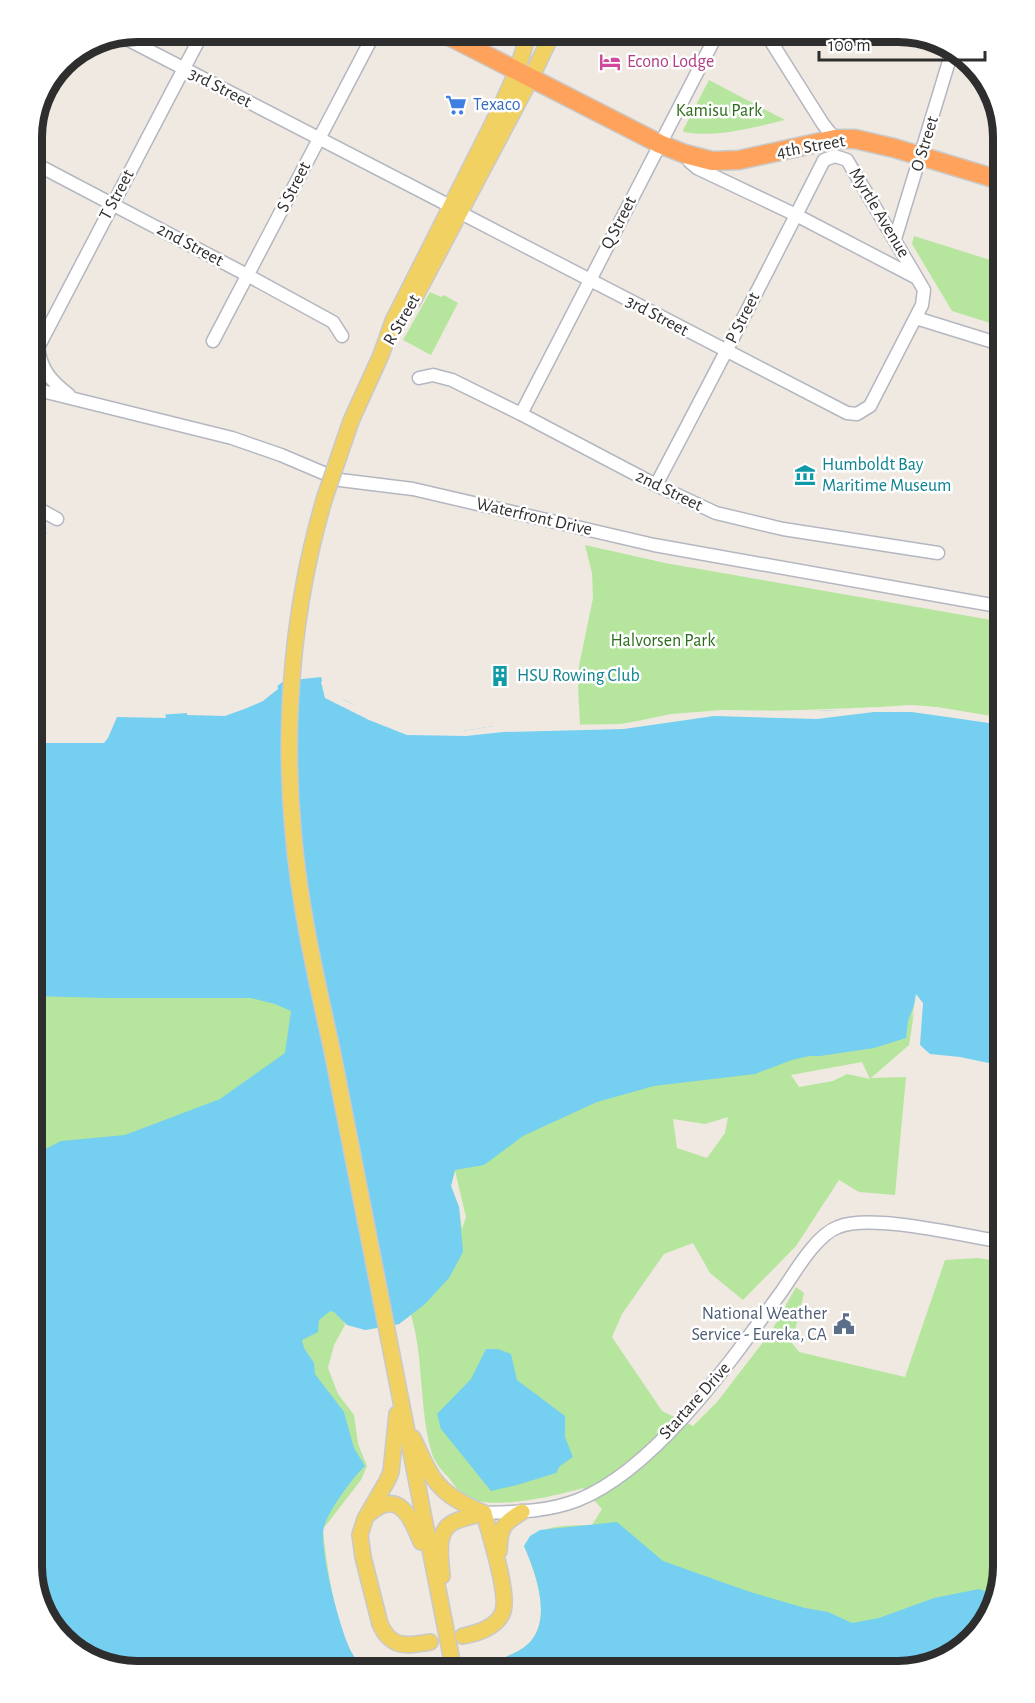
<svg xmlns="http://www.w3.org/2000/svg" width="1035" height="1703" viewBox="0 0 1035 1703" font-family="'Alegreya Sans',sans-serif">
	<style>
		.green { fill: #b6e59e; fill-rule: evenodd }
		.water { fill: #75cff0 }
		.pier { fill: #efe9e1 }
		.lines { fill: none; stroke-linecap: round; stroke-linejoin: round }
		.stream { stroke: #75cff0; stroke-width: 3 }
		.minor-casing { stroke: #b4b7c1; stroke-width: 15 }
		.major-casing { stroke: #c9c9c9; stroke-width: 18 }
		.highway-casing { stroke: #c9c9c9; stroke-width: 21 }
		.minor { stroke: #fff; stroke-width: 12 }
		.major { stroke: #f2d163; stroke-width: 15 }
		.highway { stroke: #ffa35c; stroke-width: 18 }
		.major-bridge-casing { stroke: #c9c9c9; stroke-width: 18; stroke-linecap: butt }
		.major-bridge { stroke: #f2d163; stroke-width: 15 }
		.labels { text-anchor: middle; dominant-baseline: central; stroke-width: 5; stroke-linejoin: round; paint-order: stroke }
		.hotel-label { font-size: 18px; fill: #b23c85; stroke: #fff; text-anchor: start }
		.street-label { font-size: 18px; fill: #2e2e2e; stroke: #fff }
		.shop-label { font-size: 18px; fill: #366cbe; stroke: #fff; text-anchor: start }
		.park-label { font-size: 18px; fill: #2c6e1b; stroke: #fff }
		.culture-label { font-size: 18px; fill: #0d838f; stroke: #fff; text-anchor: start }
		.service-label { font-size: 18px; fill: #4e5e75; stroke: #fff; text-anchor: end }
		.rim { fill: none; stroke: #2e2e2e; stroke-width: 8 }
	</style>
	<rect width="100%" height="100%" fill="#efe9e1"/>
	<path class="green" d="M709,80L785,120C751,128 719,138 684,132L683,130Z
		M914,236L1003,264V327L952,311L912,244Z
		M430,292L441,297L444,295L458,303L431,355L403,340Z
		M585,545L665,563L1003,622V718L937,707H881L722,713L668,717L613,725H580L578,686L579,666L593,598L592,573Z
		M32,974L286,985L426,1142L916,1000L909,1045L871,1078L906,1077L895,1195L859,1192L839,1180L796,1246L743,1300L710,1273L693,1243L664,1254L622,1314L612,1337L662,1411L693,1426L717,1402L771,1332L796,1287L804,1293L792,1343L799,1352L905,1377L945,1260L978,1258L1003,1262V1566L989,1619L945,1660L898,1671H483C496,1657 518,1656 531,1641C552,1616 535,1571 524,1546C538,1523 568,1526 592,1525L602,1509L583,1488C555,1496 493,1511 466,1497C459,1493 453,1483 448,1477C441,1470 433,1460 431,1450C419,1406 424,1359 411,1315L399,1324L365,1330L344,1322L345,1325L334,1345L328,1368L338,1394L354,1415L358,1444L367,1466L361,1480L323,1529C326,1563 335,1623 352,1653C356,1661 363,1667 372,1671H131L79,1654L43,1613L32,1566ZM862,1062L870,1079L847,1074L833,1081L799,1087L791,1075ZM728,1117L725,1133L707,1158L677,1148L673,1119L705,1124ZM455,1171L466,1217L462,1229L459,1207L451,1186Z"/>
	<path class="water" d="M321,677L325,690L394,725L415,731H463L494,726L623,727L668,717L912,707L1003,721V1071L924,1054L917,1038L923,1004L916,1000L908,1021L906,1038L874,1048L820,1056H809L792,1060L755,1074L654,1086L597,1102L523,1136L484,1165L455,1170L451,1186L459,1207L463,1252L449,1278L425,1304L399,1324L365,1330L347,1325L334,1312L330,1311L319,1320L318,1332L302,1340L304,1348L314,1363L315,1374L344,1412L354,1448L365,1466C353,1477 328,1511 324,1527C318,1547 341,1634 352,1653C357,1662 363,1667 372,1671H131L79,1654L43,1613L32,1566V1156L61,1141L125,1135L220,1099L285,1053L291,1011L275,1004L251,998H105L32,996V740L106,738L115,715H156L221,711L266,694L284,681Z
		M486,1349H498L511,1354L517,1380L565,1416V1437L573,1457L560,1466L556,1473L517,1485L491,1491L441,1429L437,1414L471,1379Z
		M617,1522L663,1561L750,1592L805,1608L828,1612L852,1623L879,1618L934,1598L979,1589L996,1595L989,1619L945,1660L898,1671H483C496,1657 518,1656 531,1641C552,1616 535,1571 524,1546L530,1536L540,1530Z"/>
	<path class="pier" d="M324,679L330,690L346,701L404,727L416,730L463,731L494,726L623,724L671,714L722,710L823,711L909,705L927,706L1003,718V725L912,712H874L817,719L714,716L624,729L503,732L466,736L407,735L369,720L325,698L321,682Z
		M277,684L278,689L263,701L247,708L225,716L187,715V710L221,709L244,701Z
		M115,712L165,713L166,718L117,717L108,738L104,743H32V737H101L104,735L113,714Z
		M916,994L923,1003L920,1045L930,1054L960,1057L1003,1066V1074L922,1057L914,1038L920,1006L918,1004L912,1018Z"/>
	<g class="lines">
		<path class="stream" d="M32,559L45,533"/>
		<defs>
			<path id="minor" d="M765,32L823,124L835,139
				M119,35L450,206
				M685,154L690,162L697,168L796,215L917,278
				M32,162L247,275L333,322L342,336
				M459,212L847,413L857,414L870,406L922,305L924,290L917,278L847,160L835,156L824,160C769,269 713,377 656,485
				M895,239L953,48
				M916,318L1003,345
				M213,341L375,32
				M38,347C41,370 51,381 69,395
				M32,359L203,32
				M419,378L433,375L452,380L521,414L656,485L716,513L783,529L938,553
				M32,387L38,390L232,438L281,455L340,480L413,489L654,545L1003,607
				M521,414L718,32
				M32,505L57,519
				M484,1513C516,1512 547,1512 578,1500C657,1468 732,1359 782,1291C795,1272 816,1235 838,1227C872,1213 964,1236 1003,1242"/>
			<path id="major" d="M413,301L531,78L553,32
				M351,421L381,355L393,321L499,111L517,71L529,32
				M325,497C293,604 283,719 293,830C299,904 316,978 332,1050L454,1671
				M397,1414L391,1472L387,1481L365,1519L360,1535L363,1557L380,1624C391,1649 407,1646 430,1642
				M413,1438C433,1482 438,1494 484,1513
				M370,1513C399,1489 411,1517 421,1542
				M499,1551C500,1528 502,1524 522,1512
				M442,1576C441,1560 435,1533 452,1523C461,1518 474,1516 484,1513
				M463,1636C478,1633 495,1628 502,1614C511,1597 489,1533 484,1513"/>
			<path id="highway" d="M441,32L660,144L685,154L712,161L739,160L835,139H855L894,148L1003,181"/>
		</defs>
		<use href="#minor" class="minor-casing"/>
		<use href="#major" class="major-casing"/>
		<use href="#highway" class="highway-casing"/>
		<use href="#minor" class="minor"/>
		<use href="#major" class="major"/>
		<use href="#highway" class="highway"/>
		<defs>
			<path id="major-bridge" d="M325,497L351,421"/>
		</defs>
		<use href="#major-bridge" class="major-bridge-casing"/>
		<use href="#major-bridge" class="major-bridge"/>
	</g>
	<defs>
		<symbol id="hotel-bare" viewBox="-9 -9 18 18"><path d="M-6-4.5h1.5V1H6V5H4.5V3h-9V5H-6ZM-4 0a1.8 1.8 0 1 1 3.6 0ZM.5 0V-2.5h3Q6-2.5 6 0Z" fill="#d1479c" stroke="#fff" stroke-width="2.5" paint-order="stroke"/></symbol>
		<symbol id="supermarket-bare" viewBox="-9 -9 18 18"><path d="M-6-5.5h2.5l.6 2H6L4.5 2H-2.5L-4.4-4H-6ZM-1.5 3.2a1.3 1.3 0 1 0 .1 0ZM3 3.2a1.3 1.3 0 1 0 .1 0Z" fill="#3f7fe0" stroke="#fff" stroke-width="2.5" paint-order="stroke"/></symbol>
		<symbol id="museum-bare" viewBox="-9 -9 18 18"><path d="M0-6L6-3V-2H-6V-3ZM-5-1h2V3h-2ZM-1-1h2V3h-2ZM3-1h2V3H3ZM-6 4H6V6H-6Z" fill="#0f9aa8" stroke="#fff" stroke-width="2.5" paint-order="stroke"/></symbol>
		<symbol id="building-bare" viewBox="-9 -9 18 18"><path d="M-4-6H4V6H1V3H-1V6H-4ZM-2.5-4.3h1.7v1.8h-1.7ZM.8-4.3h1.7v1.8H.8ZM-2.5-1h1.7V.8h-1.7ZM.8-1h1.7V.8H.8Z" fill="#0f9aa8" stroke="#fff" stroke-width="2.5" paint-order="stroke"/></symbol>
		<symbol id="civic-bare" viewBox="-9 -9 18 18"><path d="M-.6-6.5H3V-4.5H.6V-3L4-1V1h2V6H-6V1h2V-1L-.6-3ZM-1.2 2.5V6h2.4V2.5Z" fill="#5c6f8a" stroke="#fff" stroke-width="2.5" paint-order="stroke"/></symbol>
	</defs>
	<g fill-rule="evenodd">
		<use href="#hotel-bare" x="595" y="47" width="30" height="30"/>
		<use href="#supermarket-bare" x="441" y="90" width="30" height="30"/>
		<use href="#museum-bare" x="790" y="460" width="30" height="30"/>
		<use href="#building-bare" x="485" y="661" width="30" height="30"/>
		<use href="#civic-bare" x="829" y="1309" width="30" height="30"/>
	</g>
	<g class="labels">
		<g class="hotel-label">
			<text x="627" y="62">Econo Lodge</text>
		</g>
		<g class="street-label">
			<text transform="translate(220 88) rotate(27)">3rd Street</text>
			<text transform="translate(925 144) rotate(-73)">O Street</text>
			<text transform="translate(811 147) rotate(-10)">4th Street</text>
			<text transform="translate(294 187) rotate(-63)">S Street</text>
			<text transform="translate(117 195) rotate(-62)">T Street</text>
			<text transform="translate(879 213) rotate(59)">Myrtle Avenue</text>
			<text transform="translate(619 223) rotate(-63)">Q Street</text>
			<text transform="translate(190 245) rotate(28)">2nd Street</text>
			<text transform="translate(657 316) rotate(28)">3rd Street</text>
			<text transform="translate(743 318) rotate(-63)">P Street</text>
			<text transform="translate(402 320) rotate(-60)">R Street</text>
			<text transform="translate(669 491) rotate(26)">2nd Street</text>
			<text transform="translate(534 517) rotate(13)">Waterfront Drive</text>
			<text transform="translate(695 1401) rotate(-48)">Startare Drive</text>
		</g>
		<g class="shop-label">
			<text x="473" y="105">Texaco</text>
		</g>
		<g class="park-label">
			<text x="719" y="111">Kamisu Park</text>
			<text x="663" y="641">Halvorsen Park</text>
		</g>
		<g class="culture-label">
			<text x="822" y="465">Humboldt Bay<tspan x="822" dy="21">Maritime Museum</tspan></text>
			<text x="517" y="676">HSU Rowing Club</text>
		</g>
		<g class="service-label">
			<text x="827" y="1314">National Weather<tspan x="827" dy="21">Service - Eureka, CA</tspan></text>
		</g>
	</g>
	<path d="M0 0H1035V1703H0ZM137 42H898A95 95 0 0 1 993 137V1566A95 95 0 0 1 898 1661H137A95 95 0 0 1 42 1566V137A95 95 0 0 1 137 42Z" fill="#fff" fill-rule="evenodd"/>
	<path class="rim" d="M137 42H898A95 95 0 0 1 993 137V1566A95 95 0 0 1 898 1661H137A95 95 0 0 1 42 1566V137A95 95 0 0 1 137 42Z"/>
	<path d="M819 51v9h166v-9" fill="none" stroke="#2e2e2e" stroke-width="3"/>
	<text x="828" y="51" font-size="18" fill="#2e2e2e" stroke="#ffffff" stroke-width="4.5" paint-order="stroke">100 m</text>
</svg>
